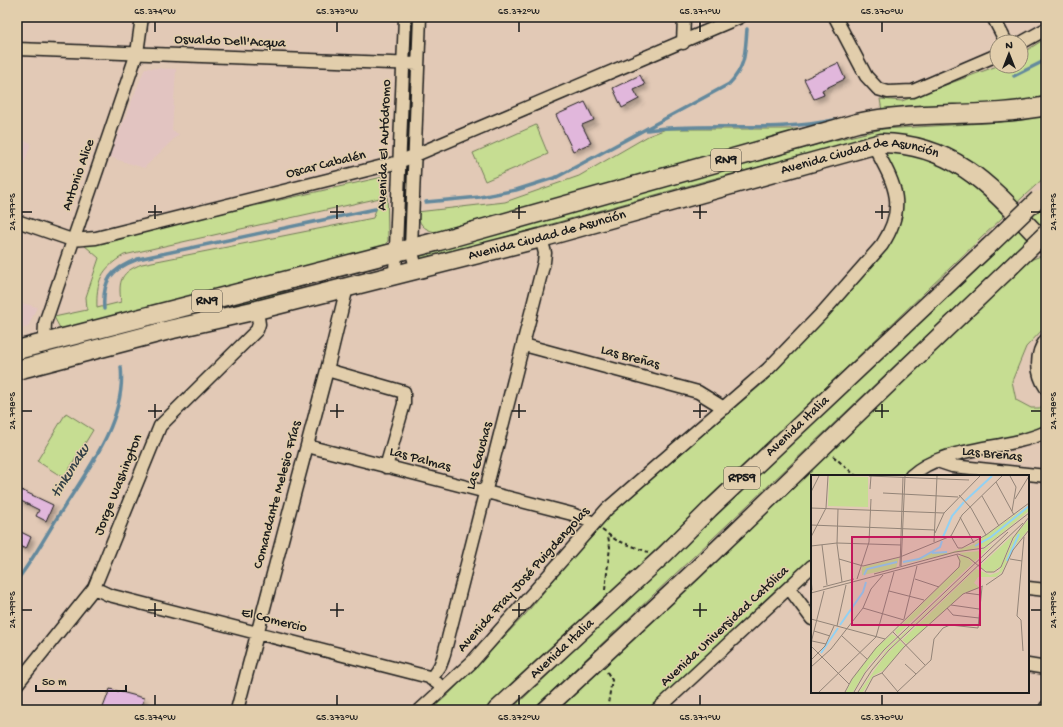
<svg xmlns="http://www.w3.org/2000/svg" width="1063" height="727" viewBox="0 0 1063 727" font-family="'Gochi Hand',sans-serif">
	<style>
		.built { fill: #e2c4c1 }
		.green { fill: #c6dd92; stroke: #717c57; fill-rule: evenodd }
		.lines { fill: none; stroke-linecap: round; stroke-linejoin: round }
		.stream { stroke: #63899d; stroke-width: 3.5 }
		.building { fill: #e1b7dc; stroke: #1c1c1c; filter: url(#shadow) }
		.minor-casing { stroke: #1c1c1c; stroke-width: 15 }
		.major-casing { stroke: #1c1c1c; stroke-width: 19 }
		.highway-casing { stroke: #1c1c1c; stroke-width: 21 }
		.path { stroke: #1c1c1c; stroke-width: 2; stroke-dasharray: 4 3; stroke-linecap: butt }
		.minor { stroke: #e2ceac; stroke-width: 12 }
		.major { stroke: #e2ceac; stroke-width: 16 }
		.highway { stroke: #e2ceac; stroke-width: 18 }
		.major-bridge-casing { stroke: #1c1c1c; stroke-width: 19; stroke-linecap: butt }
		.major-bridge { stroke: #e2ceac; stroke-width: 16 }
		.ticks { fill: none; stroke: #1c1c1c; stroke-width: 1.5 }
		.labels { text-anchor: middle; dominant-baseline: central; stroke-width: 3; stroke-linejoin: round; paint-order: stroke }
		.shield { fill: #e2ceac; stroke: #575147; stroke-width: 1 }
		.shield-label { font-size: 13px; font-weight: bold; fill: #1c1c1c }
		.street-label { font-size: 14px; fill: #1c1c1c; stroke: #e2ceac }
		.water-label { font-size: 15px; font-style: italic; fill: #344047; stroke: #e2ceac }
		.inset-river { fill: none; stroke: #92d1f3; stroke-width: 2 }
		.inset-road { fill: none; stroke: #938478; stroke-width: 1 }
		.view { fill: #c2185b; fill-opacity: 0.15; stroke: #c2185b; stroke-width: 2 }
		.inset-edge { fill: none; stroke: #1c1c1c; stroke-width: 2 }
		.neatline { fill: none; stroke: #1c1c1c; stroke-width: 1.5 }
		.ticks-label { font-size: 10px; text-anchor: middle; fill: #1c1c1c }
	</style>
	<defs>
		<filter id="shadow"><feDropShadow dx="3.5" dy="3.5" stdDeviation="2" flood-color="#0004"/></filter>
	</defs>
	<rect width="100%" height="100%" fill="#e2c9b6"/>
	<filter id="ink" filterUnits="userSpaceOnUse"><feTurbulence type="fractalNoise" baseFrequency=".025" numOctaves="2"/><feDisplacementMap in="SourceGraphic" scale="8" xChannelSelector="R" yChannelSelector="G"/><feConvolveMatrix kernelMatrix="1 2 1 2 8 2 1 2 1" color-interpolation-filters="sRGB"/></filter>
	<g filter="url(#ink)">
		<path class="built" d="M145,68L176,69L172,131L179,134L144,168L109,157Z
			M17,138L31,143L17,186Z
			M17,302L37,307L28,327L17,330Z"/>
		<path class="green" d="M1046,38V98L974,109L661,170L435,232C423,229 419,224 417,212L505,202L579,176L648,136L666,129H803L882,111L880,99L902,101L997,66H1021V54Z
			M1046,115V176L1012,207L947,155L842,146L712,179L420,261L418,254L827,142L883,129L1001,122Z
			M536,125L548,154L485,181L473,153Z
			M880,153C889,153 899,152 908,153C948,160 976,188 1004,216L713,496L484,710H431L450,693L525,615L593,531L645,484L767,380L861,278L895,235L902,210Z
			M387,176L388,241L381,249L69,329L60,328L54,317L87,310L86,297L99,258L84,245L111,242L165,226ZM380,198L373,218L142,264C121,272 118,280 121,302L97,308C96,281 101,269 124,255Z
			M1046,202V222L532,710H511Z
			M1041,256L1046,260V326L1026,347L1012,381L1016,400L1031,408H1046V427L908,471L903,476H812V558L650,710H557L1030,260Z
			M377,264L378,267L292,289L261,301L17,363V357Z
			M66,413L93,430L64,478L37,461Z"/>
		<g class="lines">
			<path class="stream" d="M1014,76L1046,60
				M647,130C709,122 773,133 834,120
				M426,202L480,197L516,190L557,177L729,84C746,67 745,52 747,29
				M104,309C102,280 111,269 138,259L375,209
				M17,580C32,561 44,539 57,518C84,475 127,421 121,367"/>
		</g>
		<path class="building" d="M838,63L845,79L822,90L824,95L814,99L804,79Z
			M640,75L645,85L634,90L639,99L622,108L613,88Z
			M585,102L594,120L582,125L591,143L573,151L556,115Z
			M17,488L53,505L46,521L36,516L39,510L17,499Z
			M17,530L31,537L26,549L17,545Z
			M110,689L144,698L141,710H102Z"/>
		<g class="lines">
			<defs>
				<path id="minor" d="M835,17L866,76L878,89L888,92L913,91L997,55
					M993,17L1006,42
					M683,43L684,17
					M1021,43L1046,29
					M17,49L418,64
					M17,221L72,240L96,238L399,162L740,17
					M416,268L411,248L420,17
					M395,274L405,17
					M1046,340C1035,354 1036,374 1046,388
					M44,344L45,323L137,53L142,17
					M524,345L698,392L724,408
					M327,370L404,392V404L386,467
					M307,446L572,514L594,523
					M937,461L952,466L1046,476
					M911,476C945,445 1005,451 1046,432
					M94,588L109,595L421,675L429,677L437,683
					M789,588L812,619
					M1028,588L1046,590
					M1028,665L1046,668
					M431,679L440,666L443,658L544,262L545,253L541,238
					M17,684L94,588L160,426L257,330L259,324L257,310
					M237,710L327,370L347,287
					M420,710L472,662L607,509L768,369L823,312L882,245C909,204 893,182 873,144
					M657,710L812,566
					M1046,710V707"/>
				<g id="major">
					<path id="s1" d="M496,710L665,554L710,509L988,247"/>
					<path d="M545,710L692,573L1010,268"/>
				</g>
				<g id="highway">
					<path d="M17,350L439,241L857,123C919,109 984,119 1046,106"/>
					<path id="s2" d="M17,370L173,329L257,310L541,238L881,143C959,144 996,193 1046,245"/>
				</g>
			</defs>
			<use href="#minor" class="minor-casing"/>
			<use href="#major" class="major-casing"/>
			<use href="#highway" class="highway-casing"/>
			<path class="path" d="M833,456L856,476
				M602,530L616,540L648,552
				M605,590L610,547L608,536
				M607,672L612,680L607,710"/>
			<use href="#minor" class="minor"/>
			<use href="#major" class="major"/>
			<use href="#highway" class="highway"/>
			<defs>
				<path id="major-bridge" d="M988,247L1038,199
					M1010,268L1046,233"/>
			</defs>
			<use href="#major-bridge" class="major-bridge-casing"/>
			<use href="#major-bridge" class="major-bridge"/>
		</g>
	</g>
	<path class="ticks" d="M155,22V32M337,22V32M519,22V32M700,22V32M882,22V32M155,205V219M337,205V219M519,205V219M700,205V219M882,205V219M22,212H32M148,212H162M330,212H344M512,212H526M693,212H707M875,212H889M1031,212H1041M155,404V418M337,404V418M519,404V418M700,404V418M882,404V418M22,411H32M148,411H162M330,411H344M512,411H526M693,411H707M875,411H889M1031,411H1041M155,603V617M337,603V617M519,603V617M700,603V617M22,610H32M148,610H162M330,610H344M512,610H526M693,610H707M1031,610H1041M155,695V705M337,695V705M519,695V705M700,695V705M882,695V705"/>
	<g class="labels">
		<g class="shield">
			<rect x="711" y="149" width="30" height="22" rx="3"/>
			<rect x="192" y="290" width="30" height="22" rx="3"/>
			<rect x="724" y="467" width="36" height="22" rx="3"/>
		</g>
		<g class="shield-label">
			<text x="726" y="160">RN9</text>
			<text x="207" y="301">RN9</text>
			<text x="742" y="478">RP59</text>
		</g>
		<g class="street-label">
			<text transform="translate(230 42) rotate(2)">Osvaldo Dell'Acqua</text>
			<text transform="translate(385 145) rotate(-88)">Avenida El Autódromo</text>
			<text stroke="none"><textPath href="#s2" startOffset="871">Avenida Ciudad de Asunción</textPath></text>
			<text transform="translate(326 165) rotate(-14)">Oscar Cabalén</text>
			<text transform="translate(79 175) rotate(-71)">Antonio Alice</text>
			<text stroke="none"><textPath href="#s2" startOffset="547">Avenida Ciudad de Asunción</textPath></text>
			<text transform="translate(630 358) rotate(15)">Las Breñas</text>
			<text stroke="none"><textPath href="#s1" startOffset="414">Avenida Italia</textPath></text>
			<text transform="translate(992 455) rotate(6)">Las Breñas</text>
			<text transform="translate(480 456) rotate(-75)">Las Gauchas</text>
			<text transform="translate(420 460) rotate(15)">Las Palmas</text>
			<text transform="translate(119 485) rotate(-68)">Jorge Washington</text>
			<text transform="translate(278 495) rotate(-75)">Comandante Melesio Frías</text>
			<text transform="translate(524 580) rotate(-48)">Avenida Fray José Puigdengolas</text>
			<text transform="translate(274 621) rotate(14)">El Comercio</text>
			<text transform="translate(725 627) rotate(-43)">Avenida Universidad Católica</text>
			<text stroke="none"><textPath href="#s1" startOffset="90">Avenida Italia</textPath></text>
		</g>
		<g class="water-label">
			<text transform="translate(71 471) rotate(-58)">tinkunaku</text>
		</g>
	</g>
	<g transform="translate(811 475)">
		<rect width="218" height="218" fill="#e2c9b6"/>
		<path d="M18,1L57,2V32L17,31ZM218,30V36L175,71L91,89L121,78H138L163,69ZM218,39L72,180L44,217L75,175ZM218,44V54L201,74L191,97L185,102H167L163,108L169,113L153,118L96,169L91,165L165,94L179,100L188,97L205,59ZM202,60L190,91L180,98L168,92ZM182,69L163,87L148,78L169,76ZM147,81L155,82L162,88L86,160L84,156L149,91ZM88,83L85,93L47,101L51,100V92ZM81,159L85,162L58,190L42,217H35L42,203L65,173ZM89,166L94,171L73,195L62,201L52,217H48L73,182Z" fill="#c6dd92"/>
		<path class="inset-river" d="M154,26L181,1M132,62L141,41L153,27M164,71L180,62L218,31M121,78L136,77M196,86L208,59M92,87L108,84L129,72L131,66M53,100L56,94L86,87M29,150L52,117L55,107M10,178L27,153"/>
		<path class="inset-road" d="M58,1L158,5M199,1L205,12L201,36M185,7L203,40M59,14L60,1M0,17L8,1M72,18L147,22M148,20L160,33L175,60M171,21L188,51M204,24L218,1M0,33L133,38M27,34L26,69L31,107M149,42L163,68M0,50L124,55M124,58L133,38L169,1M140,61L147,73H151L175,60L218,28M140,61L151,40L191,1M0,62L15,33L17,1M123,67L126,1M11,70L16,110M0,71L26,68L90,70M28,84L52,91L89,82L140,61M199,84L211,86M89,91L92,2M90,91L94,1M63,99L144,77L173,73L218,38M0,103L1,115M46,104L58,67L60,24M104,104L128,112M175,110L191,99L202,75L218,55M12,112L43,104M78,116L113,125M0,118L147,79L158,83L175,97H183L190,92L202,63L218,42M155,118L170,120M140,130L168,134M52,133L93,145M136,133L142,140L168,143M0,144L74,164M93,144L106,91M26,151L35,110M3,156L19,161M82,157L114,190M31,161L56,184M1,166L15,169M0,168L13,116M0,171L38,209M212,176L210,145L206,141L213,62M0,185L14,171L23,151M94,189L105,199M0,192L20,174L52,133L60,114L72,100M71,198L87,217M8,217L65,162L83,97M34,217L41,204L65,173L148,92L149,86L146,80M43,217L54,198L73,175L197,57M47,217L61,195L78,175L212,48M54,217L62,202L71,198L93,172L152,119L172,111M86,217L120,185L123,164L132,153L139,150L167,153L171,112"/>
		<path class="view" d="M41,62H169V150H41Z"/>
		<rect width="218" height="218" class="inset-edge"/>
	</g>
	<rect width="1063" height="727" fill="none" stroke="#e2ceac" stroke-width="44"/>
	<g transform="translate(1009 54)"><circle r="19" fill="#e2ceac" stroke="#938772"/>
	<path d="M0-3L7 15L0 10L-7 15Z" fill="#1c1c1c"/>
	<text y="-6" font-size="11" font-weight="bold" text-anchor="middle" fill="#1c1c1c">N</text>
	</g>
	<path d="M36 685v6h90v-6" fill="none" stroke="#1c1c1c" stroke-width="2"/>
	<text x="42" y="685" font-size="12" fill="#1c1c1c" stroke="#e2ceac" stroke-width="3" paint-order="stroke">50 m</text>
	<rect x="22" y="22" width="1019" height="683" class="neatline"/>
	<g class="ticks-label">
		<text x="155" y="14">65.374°W</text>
		<text x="337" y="14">65.373°W</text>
		<text x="519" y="14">65.372°W</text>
		<text x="700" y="14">65.371°W</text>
		<text x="882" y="14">65.370°W</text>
		<text transform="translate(11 212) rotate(-90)" y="4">24.797°S</text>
		<text transform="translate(1052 212) rotate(-90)" y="4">24.797°S</text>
		<text transform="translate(11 411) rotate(-90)" y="4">24.798°S</text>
		<text transform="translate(1052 411) rotate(-90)" y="4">24.798°S</text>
		<text transform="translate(11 610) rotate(-90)" y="4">24.799°S</text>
		<text transform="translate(1052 610) rotate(-90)" y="4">24.799°S</text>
		<text x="155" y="720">65.374°W</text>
		<text x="337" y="720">65.373°W</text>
		<text x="519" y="720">65.372°W</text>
		<text x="700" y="720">65.371°W</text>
		<text x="882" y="720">65.370°W</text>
	</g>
</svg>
